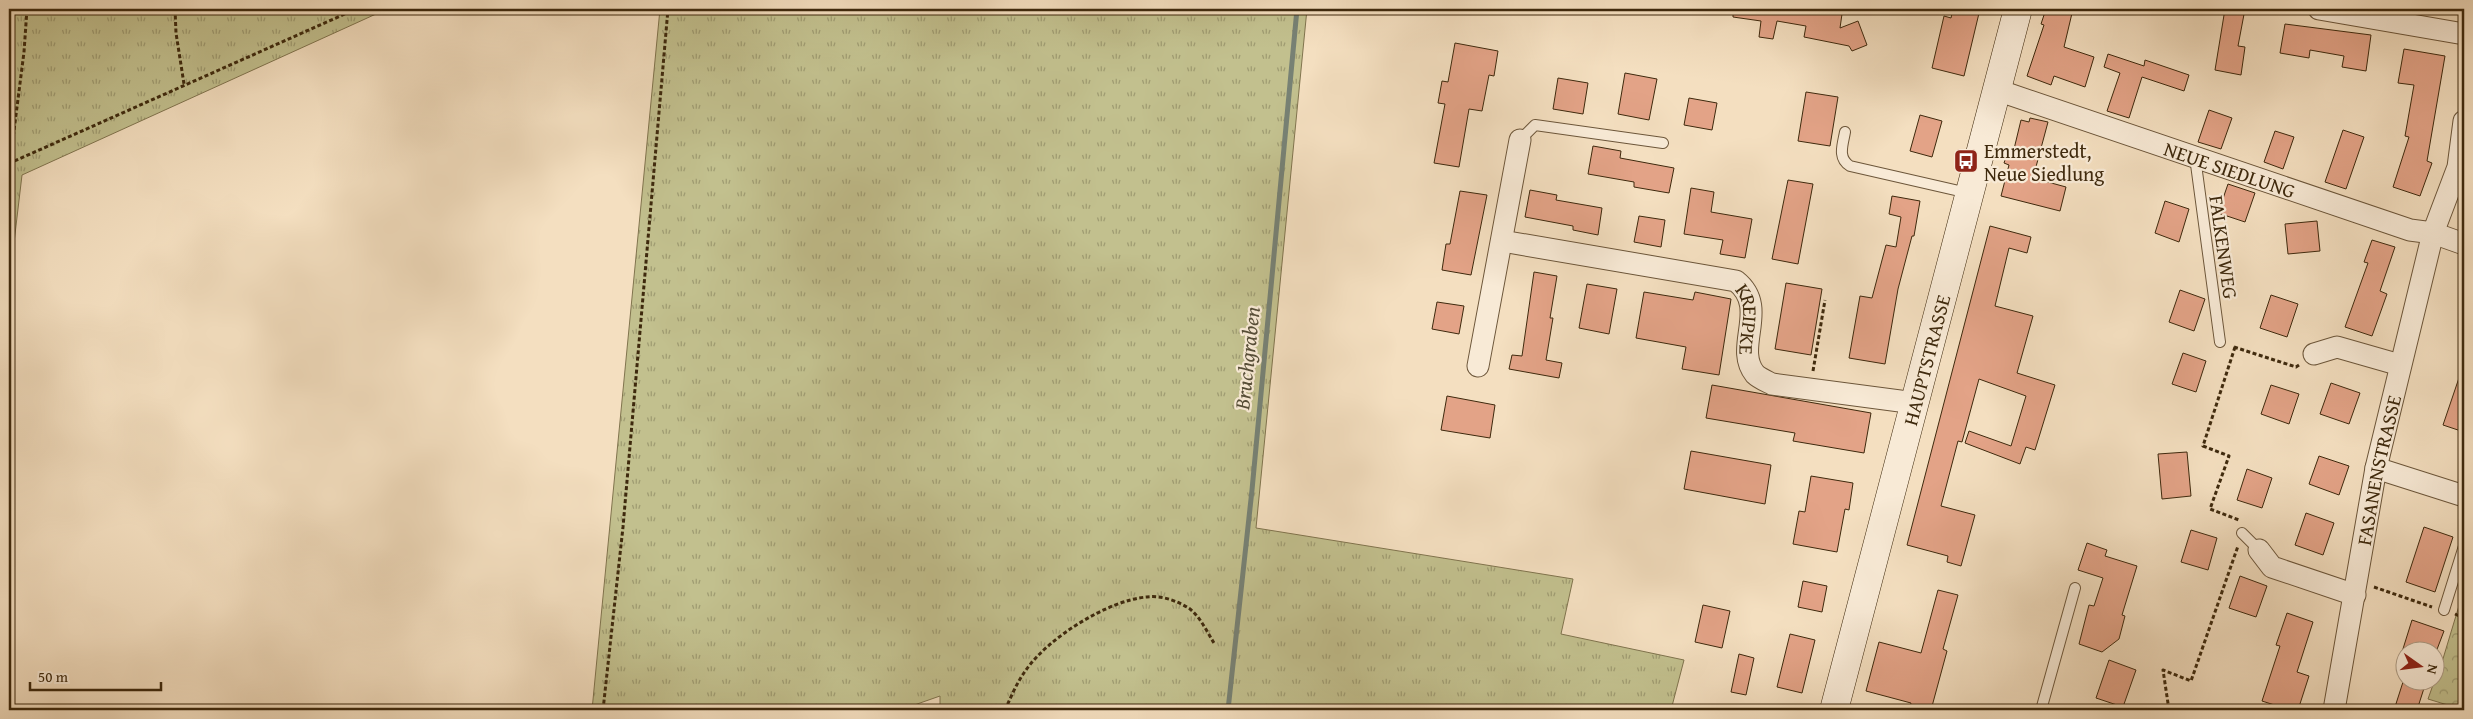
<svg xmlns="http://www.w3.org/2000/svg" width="2473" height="719" viewBox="0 0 2473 719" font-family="'Gentium Book Plus',serif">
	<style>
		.grass { fill: url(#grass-tufts); stroke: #80744e }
		.park { fill: url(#park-crowns); stroke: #80744e }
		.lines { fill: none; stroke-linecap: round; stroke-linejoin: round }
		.stream { stroke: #778174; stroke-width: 5 }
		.building { fill: #e3a387; stroke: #3e290d }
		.lane-casing { stroke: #6c563a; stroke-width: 12 }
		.street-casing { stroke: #6c563a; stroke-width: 23 }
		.secondary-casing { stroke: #3e290d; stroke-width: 29 }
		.path { stroke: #3e290d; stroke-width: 3; stroke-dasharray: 4 2.5; stroke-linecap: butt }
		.lane { stroke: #f8ead6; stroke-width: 10 }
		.street { stroke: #f8ead6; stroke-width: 21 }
		.secondary { stroke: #f8ead6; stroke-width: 28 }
		.labels { text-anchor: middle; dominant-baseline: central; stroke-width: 4.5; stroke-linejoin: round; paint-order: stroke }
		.poi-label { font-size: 20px; fill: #3e290d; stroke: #f8ead6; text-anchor: start }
		.street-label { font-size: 20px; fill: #3e290d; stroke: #f8ead6 }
		.water-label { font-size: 21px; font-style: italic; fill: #564e38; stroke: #f8ead6 }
	</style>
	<defs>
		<pattern id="grass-tufts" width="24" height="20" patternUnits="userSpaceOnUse" patternTransform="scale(1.25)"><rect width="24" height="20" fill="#c2c08e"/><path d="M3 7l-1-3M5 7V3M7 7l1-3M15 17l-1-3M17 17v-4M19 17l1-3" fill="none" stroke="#9f9c72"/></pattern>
		<pattern id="park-crowns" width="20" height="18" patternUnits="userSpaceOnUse" patternTransform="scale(1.25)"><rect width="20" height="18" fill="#c2c08e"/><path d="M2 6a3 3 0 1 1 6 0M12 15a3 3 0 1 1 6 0" fill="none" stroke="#9f9c72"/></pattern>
	</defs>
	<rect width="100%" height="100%" fill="#f4dfc0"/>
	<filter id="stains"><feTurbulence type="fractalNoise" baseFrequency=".004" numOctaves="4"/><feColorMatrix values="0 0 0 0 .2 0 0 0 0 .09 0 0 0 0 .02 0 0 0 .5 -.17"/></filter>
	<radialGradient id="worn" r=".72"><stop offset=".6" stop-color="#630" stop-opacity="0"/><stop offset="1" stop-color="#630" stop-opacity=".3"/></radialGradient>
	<path class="grass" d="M9,9H387L22,175L9,285Z
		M660,9H1307L1256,528L1573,579L1561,634L1684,660L1671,710H940V696L900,710H592Z"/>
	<path class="park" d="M2461,599L2464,600V710L2428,699L2434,682H2436Z"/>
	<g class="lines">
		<path class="stream" d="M1228,710L1252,490L1297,9"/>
	</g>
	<path class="building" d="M1733,9H1818L1842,14L1840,28L1858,21L1867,45L1852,51L1849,46L1804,37L1806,26L1777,21L1773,39L1759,37L1761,21L1733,17Z
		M1953,9H1980L1964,76L1932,68L1944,16L1951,18Z
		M2046,9H2073L2064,47L2094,57L2085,87L2054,76L2051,85L2027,76L2044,25L2041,24Z
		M2225,9H2245L2238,46L2245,47L2241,75L2215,70Z
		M2285,24L2371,35L2366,71L2342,67L2344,56L2310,50L2309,58L2280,53Z
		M1455,43L1498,51L1494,76L1489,75L1482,111L1469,109L1459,167L1434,163L1445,104L1438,103L1442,81L1448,82Z
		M2404,49L2445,56L2427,161L2432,163L2420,196L2393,187L2409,137L2405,136L2414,85L2398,83Z
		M2108,54L2144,66L2145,60L2189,75L2184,91L2142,77L2129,118L2107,111L2120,73L2104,67Z
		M1625,73L1657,79L1649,120L1618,114Z
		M1558,78L1588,83L1583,114L1553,109Z
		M1806,92L1838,97L1830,146L1798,141Z
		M1689,98L1717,103L1712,130L1684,125Z
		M2209,110L2232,118L2221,149L2198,142Z
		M1920,115L1942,121L1932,157L1910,151Z
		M2030,118L2048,122L2033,178L2066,187L2060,211L2001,196L2009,165L2004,163L2009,148L2014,149L2021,120L2029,122Z
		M2343,130L2364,137L2346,189L2325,182Z
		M2275,131L2294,137L2283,169L2264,162Z
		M1593,146L1621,151L1620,158L1674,168L1669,193L1634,187V182L1588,174Z
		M1788,180L1813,184L1798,264L1772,259Z
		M2228,184L2255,193L2245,222L2218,213Z
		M1691,188L1714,192L1711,212L1752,219L1745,258L1720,254L1723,240L1684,234Z
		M1530,190L1557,195L1556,200L1602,208L1598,235L1573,230V226L1525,217Z
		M1460,191L1487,195L1471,275L1442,270L1446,244H1450Z
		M1892,196L1920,201L1914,236H1912L1898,289L1885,364L1849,358L1860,296L1872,298L1886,245L1896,247L1901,217L1889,214Z
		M2165,201L2189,209L2179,242L2155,233Z
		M1639,216L1665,220L1661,247L1634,242Z
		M2317,221L2320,251L2288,254L2285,224Z
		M1990,226L2031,237L2027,253L2009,248L1995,306L2033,316L2017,373L2055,385L2035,450L2026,447L2020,464L1965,443L1969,431L2011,446L2026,396L1979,379L1962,442L1958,441L1941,506L1975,515L1961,566L1947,562L1948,556L1907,545Z
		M2372,240L2395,247L2380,291L2387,294L2372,336L2345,327L2368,263L2364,262Z
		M1534,272L1557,276L1550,318H1553L1546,360L1562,363L1559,378L1509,369L1512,355L1522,356Z
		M1786,283L1822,289L1811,355L1775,349Z
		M1587,284L1617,289L1609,334L1579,328Z
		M2180,290L2205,299L2194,331L2169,322Z
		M1644,292L1693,300L1695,292L1731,299L1719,375L1682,369L1686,347L1636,338Z
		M2271,295L2298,304L2287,337L2260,328Z
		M1437,302L1464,306L1459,334L1432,329Z
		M2183,353L2206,361L2196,392L2172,384Z
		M2462,369L2464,370V432L2443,425Z
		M2331,383L2360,393L2349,424L2320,414Z
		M1712,385L1871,413L1864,453L1793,441L1795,433L1706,418Z
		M2271,385L2299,394L2289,424L2261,414Z
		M1447,396L1495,405L1490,438L1441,430Z
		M1691,451L1771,465L1765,504L1684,489Z
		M2187,452L2191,496L2162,499L2158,454Z
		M2319,456L2349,466L2339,495L2309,484Z
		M2247,469L2272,478L2262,508L2237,500Z
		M1811,476L1853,483L1849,510L1845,509L1837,552L1793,544L1799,511L1805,512Z
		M2306,513L2334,523L2323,555L2295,545Z
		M2424,527L2453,537L2435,592L2406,582Z
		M2191,530L2217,538L2208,570L2181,562Z
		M2087,543L2107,550L2105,556L2137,566L2122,615L2125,616L2119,639L2102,652L2079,644L2089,605L2094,606L2103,578L2078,570Z
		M2240,576L2267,586L2256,617L2229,608Z
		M1803,581L1827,586L1822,612L1798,607Z
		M1938,590L1958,595L1943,649L1947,651L1931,710H1909L1911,703L1866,691L1879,642L1921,653Z
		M1703,605L1730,611L1722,648L1695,642Z
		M2287,613L2313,622L2297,672L2309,676L2298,710H2290L2262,701L2280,646L2276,645Z
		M2412,620L2444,631L2436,652H2402Z
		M1790,634L1815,640L1802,693L1777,687Z
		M1739,654L1754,658L1746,695L1731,692Z
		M2109,660L2136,670L2123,707L2096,698Z
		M2403,682H2426L2417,710H2394Z"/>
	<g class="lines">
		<defs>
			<path id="lane" d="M1845,132C1843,144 1837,158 1850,166L1968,193
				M1520,140L1535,125L1663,143
				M2195,157L2220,342
				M2242,533L2259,550
				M2444,610L2464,546
				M2041,710L2075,588"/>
			<g id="street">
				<path d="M2319,9L2464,34"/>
				<path id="s1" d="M1997,90L2410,230L2433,233L2464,244"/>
				<path id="s2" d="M1502,241L1736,281C1770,308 1733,347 1755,374C1759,378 1766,381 1772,384L1915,403"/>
				<path d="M2314,354L2337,347L2400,365"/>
				<path d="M1478,366L1520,140"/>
				<path d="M2376,468L2464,496"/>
				<path d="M2259,550L2272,567L2355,595"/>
				<path id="s3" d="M2334,710L2376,468L2433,233L2458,167L2464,121"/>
			</g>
			<g id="secondary">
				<path id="s4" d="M1834,710L2018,9"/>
			</g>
		</defs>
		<use href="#lane" class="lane-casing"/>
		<use href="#street" class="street-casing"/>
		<use href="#secondary" class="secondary-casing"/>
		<path class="path" d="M175,9L176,33L184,84
			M10,162L24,52L27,9
			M9,171L10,163L356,9
			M2234,347L2296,367L2299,365
			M2235,347L2203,446L2229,456L2210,509L2239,520
			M1813,371L1825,300
			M2374,587L2432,607
			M2455,614L2464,618
			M603,710L623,527L668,9
			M1005,710C1011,697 1017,682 1026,670C1048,638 1108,600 1147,597C1161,595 1178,601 1190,609C1201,618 1207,632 1214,643
			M2169,710L2163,670L2191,681L2238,546"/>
		<use href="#lane" class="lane"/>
		<use href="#street" class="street"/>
		<use href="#secondary" class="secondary"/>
	</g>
	<defs>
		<symbol id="bus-square" viewBox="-11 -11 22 22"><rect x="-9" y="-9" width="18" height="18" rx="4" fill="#8f2418" stroke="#f8ead6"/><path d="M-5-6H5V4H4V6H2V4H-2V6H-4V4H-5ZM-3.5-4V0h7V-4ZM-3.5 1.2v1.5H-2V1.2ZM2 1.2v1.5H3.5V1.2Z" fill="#fff"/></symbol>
	</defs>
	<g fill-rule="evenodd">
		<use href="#bus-square" x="1952" y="147" width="28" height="28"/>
	</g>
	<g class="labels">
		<g class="poi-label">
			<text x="1984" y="150">Emmerstedt,<tspan x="1984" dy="23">Neue Siedlung</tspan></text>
		</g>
		<g class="street-label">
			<text stroke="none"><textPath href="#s1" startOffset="246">NEUE SIEDLUNG</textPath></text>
			<text transform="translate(2224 247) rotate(82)">FALKENWEG</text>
			<text stroke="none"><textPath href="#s2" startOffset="280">KREIPKE</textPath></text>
			<text stroke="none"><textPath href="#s4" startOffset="362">HAUPTSTRASSE</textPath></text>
			<text stroke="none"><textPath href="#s3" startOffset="244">FASANENSTRASSE</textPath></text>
		</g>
		<g class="water-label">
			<text transform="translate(1247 358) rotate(-84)">Bruchgraben</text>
		</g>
	</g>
	<rect width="2473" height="719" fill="none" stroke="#f4dfc0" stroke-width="30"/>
	<rect x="10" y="10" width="2453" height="699" fill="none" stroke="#3e290d" stroke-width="2.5"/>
	<rect x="15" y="15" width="2443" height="689" fill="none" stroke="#3e290d"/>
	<g transform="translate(2420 666) rotate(104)"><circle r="24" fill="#f8ead6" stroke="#ae9d86"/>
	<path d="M0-4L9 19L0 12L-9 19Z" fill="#8f2418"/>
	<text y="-8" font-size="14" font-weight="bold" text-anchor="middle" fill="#3e290d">N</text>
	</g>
	<path d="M30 682v8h131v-8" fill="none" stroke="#3e290d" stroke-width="2.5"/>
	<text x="38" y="682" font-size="15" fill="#3e290d" stroke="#f8ead6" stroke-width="4" paint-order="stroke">50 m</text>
	<rect width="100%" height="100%" filter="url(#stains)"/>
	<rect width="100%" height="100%" fill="url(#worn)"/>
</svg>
